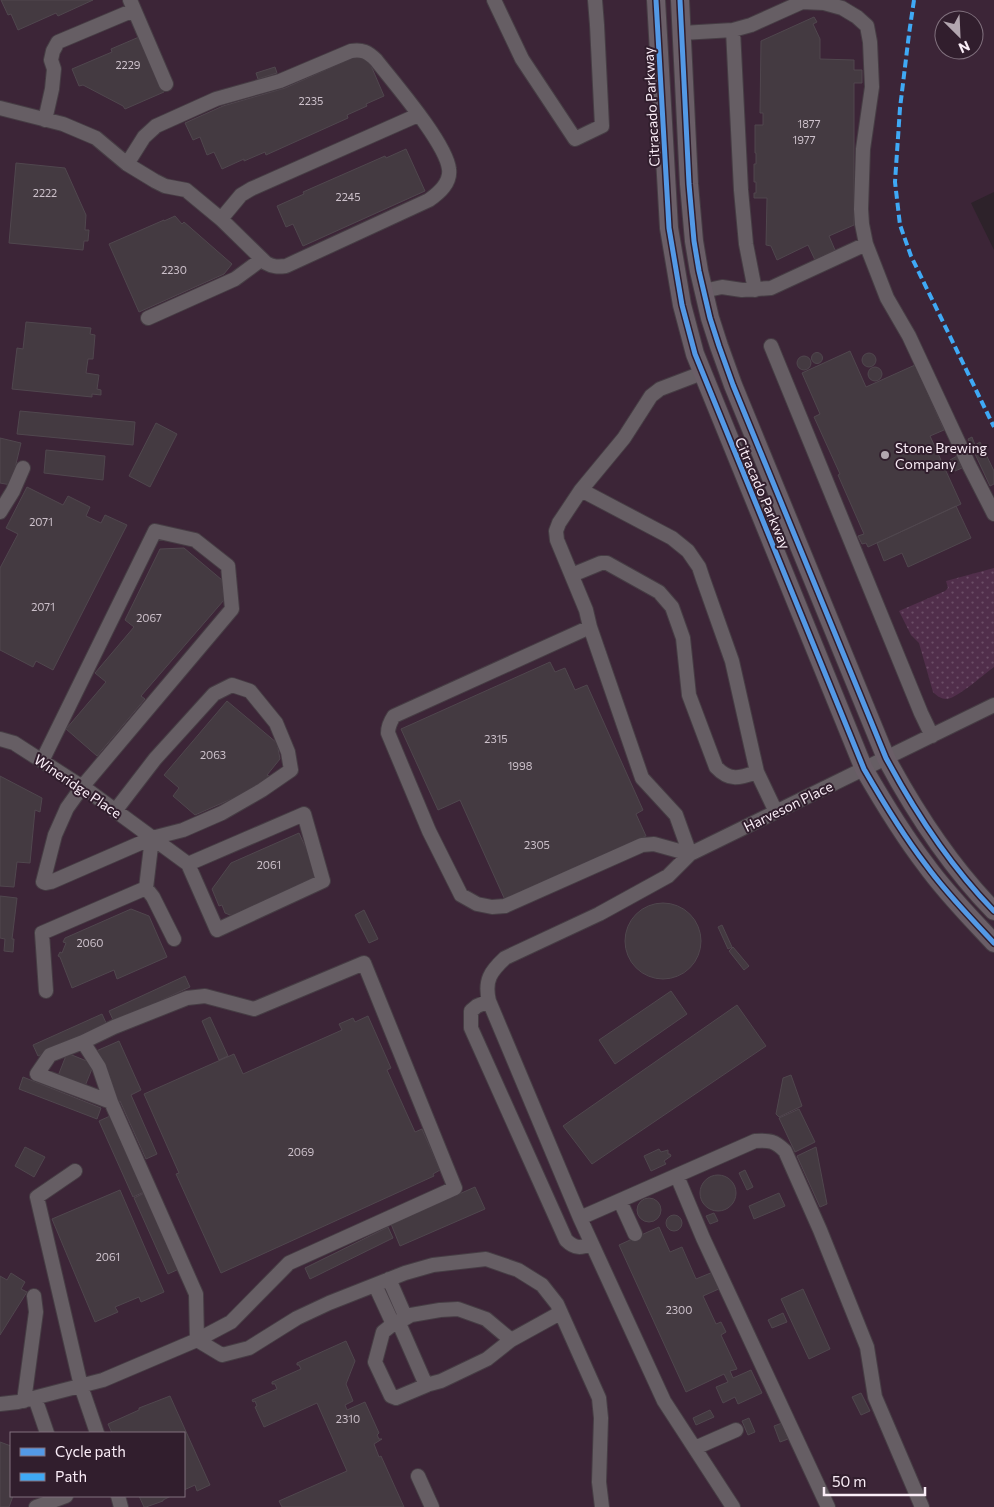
<svg xmlns="http://www.w3.org/2000/svg" width="994" height="1507" viewBox="0 0 994 1507" font-family="Commissioner,sans-serif">
	<style>
		.built { fill: #3c2537; fill-rule: evenodd }
		.park { fill: url(#park-dots) }
		.building { fill: #443a41; stroke: #50474e }
		.lines { fill: none; stroke-linecap: round; stroke-linejoin: round }
		.minor-casing { stroke: #463d44; stroke-width: 16 }
		.major-casing { stroke: #463d44; stroke-width: 20 }
		.minor { stroke: #665e64; stroke-width: 14 }
		.major { stroke: #6a5e67; stroke-width: 18 }
		.quiet { stroke: #3fa9f5; stroke-width: 4; stroke-dasharray: 8 4; stroke-linecap: butt }
		.cycleway-casing { stroke: #311e2d; stroke-width: 8 }
		.cycleway { stroke: #5399e6; stroke-width: 5 }
		.poi-dot { fill: #b2a6af; stroke: #311e2d; stroke-width: 2 }
		.labels { text-anchor: middle; dominant-baseline: central; stroke-width: 4; stroke-linejoin: round; paint-order: stroke }
		.number-label { font-size: 11px; fill: #ccc0ca }
		.street-label { font-size: 14px; fill: #faedf7; stroke: #311e2d }
		.poi-label { font-size: 14px; fill: #faedf7; stroke: #311e2d; text-anchor: start }
	</style>
	<defs>
		<pattern id="park-dots" width="8" height="8" patternUnits="userSpaceOnUse" patternTransform="scale(1.25)"><rect width="8" height="8" fill="#512e4b"/><path d="M2 2h.1M6 6h.1" fill="none" stroke="#6b4d66" stroke-width="1.8" stroke-linecap="round"/></pattern>
	</defs>
	<rect width="100%" height="100%" fill="#2d222a"/>
	<path class="built" d="M0,0H994V192L971,203L994,250V1507H0ZM944,20H974V50H944ZM11,1433H184V1496H11Z"/>
	<path class="park" d="M994,568V667C983,675 959,697 947,699C941,699 937,696 933,692L919,643L911,635L899,611L945,591L948,588L946,581Z"/>
	<path class="building" d="M1,0H93L58,16L56,13L18,30L11,14L8,15Z
		M814,17L817,22L813,24L820,39V59L854,60V70H862V83H854V225L829,236L835,250L815,260L808,245L777,260L771,246L766,245L767,198H754V193H756V182H754V164H756V153H755V125H763V113H760L761,41Z
		M139,37L164,92L125,109L123,106L83,85L79,86L72,69L112,52L111,49Z
		M357,56L369,61L384,96L366,104L367,106L347,115L348,118L266,155L265,152L244,161V159L222,169L214,152L207,155L200,137L193,140L185,123L223,106L285,88Z
		M275,67L277,73L258,79L256,73Z
		M406,149L425,191L303,246L293,224L286,227L277,206L304,194L303,192L385,156L386,158Z
		M16,163L65,168L86,215L85,230H89L88,241H84L83,250L9,243Z
		M175,216L182,224L184,222L232,264L224,274L139,312L109,244L164,220V221Z
		M26,322L91,328L90,334L95,335L93,359H88L86,373L99,375L97,389L101,390V395L92,394V397L12,389L17,348L23,349Z
		M850,351L866,387L915,365L944,430L930,436L961,504L868,547L866,543L862,544L858,536L864,534L838,475L840,474L814,417L820,414L802,373Z
		M811.5 358a5.5 5.5 0 1 1 11 0a5.5 5.5 0 1 1-11 0Z
		M862 360a7 7 0 1 1 14 0a7 7 0 1 1-14 0Z
		M797 363a7 7 0 1 1 14 0a7 7 0 1 1-14 0Z
		M868 374a7 7 0 1 1 14 0a7 7 0 1 1-14 0Z
		M20,411L135,422L133,445L17,434Z
		M156,423L177,434L150,487L129,476Z
		M972,437L975,445L980,442L994,471V484L990,486L968,439Z
		M0,438L21,443L11,485L0,483Z
		M46,450L105,456L103,480L44,473Z
		M957,456L962,468L955,471L950,460Z
		M27,487L63,505L68,496L90,507L86,516L101,523L105,515L127,525L53,670L36,661L33,667L0,650V568L18,534L6,528Z
		M956,506L971,538L908,567L902,553L884,561L877,543Z
		M184,548L222,580L224,600L141,696L145,699L97,756L66,729L106,682L95,673L134,627L125,620L160,549Z
		M550,662L555,672L565,668L575,690L587,685L643,810L636,814L646,836L505,900L460,800L438,810L401,729Z
		M227,701L277,743L280,759L267,775L269,776L262,784L260,782L254,789L195,815L173,796L179,788L164,775Z
		M0,776L42,798L40,812L35,810L30,863L17,862L14,887L0,886Z
		M299,833L318,874L315,881L235,917L225,913L222,905L219,906L212,889L231,863Z
		M0,896L17,898L12,939H14L13,952L4,951L5,939L0,938Z
		M625 941a38 38 0 1 1 76 0a38 38 0 1 1-76 0Z
		M131,909L149,916L167,957L117,979L114,970L72,988L60,957L58,956L60,952L62,953L66,943L63,942L65,938Z
		M364,910L378,939L369,943L355,915Z
		M722,925L732,947L728,949L718,927Z
		M733,947L749,966L744,970L729,951Z
		M185,976L190,987L114,1022L109,1011Z
		M671,991L687,1014L615,1064L599,1040Z
		M737,1005L766,1046L592,1164L563,1126Z
		M102,1014L107,1025L38,1056L33,1045Z
		M368,1016L391,1068L387,1070L415,1132L422,1129L440,1170L433,1174L434,1176L221,1273L176,1174L179,1173L144,1094L234,1054L243,1074L342,1030L339,1024L353,1018L355,1022Z
		M210,1017L228,1056L219,1060L202,1021Z
		M119,1041L141,1090L131,1095L157,1154L146,1159L120,1101L116,1103L94,1052Z
		M67,1053L94,1064L85,1086L58,1076Z
		M791,1075L802,1106L779,1117L776,1114L783,1078Z
		M23,1077L101,1108L97,1119L19,1089Z
		M799,1109L815,1142L795,1152L779,1118Z
		M110,1116L144,1192L133,1197L99,1121Z
		M25,1147L45,1157L34,1177L15,1166Z
		M816,1147L827,1204L820,1207L797,1156Z
		M659,1149L661,1152L668,1150V1154H670L671,1156L664,1161L666,1164L651,1171L644,1156Z
		M745,1170L753,1187L747,1190L739,1173Z
		M700 1193a18 18 0 1 1 36 0a18 18 0 1 1-36 0Z
		M475,1187L485,1209L400,1246L391,1224Z
		M120,1190L164,1292L141,1302L139,1297L115,1307L118,1312L95,1322L52,1219Z
		M144,1193L179,1269L168,1274L134,1198Z
		M779,1193L785,1206L754,1219L749,1206Z
		M637 1210a12 12 0 1 1 24 0a12 12 0 1 1-24 0Z
		M714,1213L718,1221L710,1224L706,1216Z
		M666 1223a8 8 0 1 1 16 0a8 8 0 1 1-16 0Z
		M388,1227L393,1238L310,1279L305,1268Z
		M659,1227L670,1252L682,1247L696,1279L713,1272L721,1288L703,1296L716,1324L721,1322L726,1332L721,1335L737,1369L730,1371L733,1378L751,1370L762,1393L738,1404L735,1397L723,1403L716,1387L728,1382L724,1374L686,1392L619,1245Z
		M11,1273L25,1282L21,1289L27,1292L0,1335V1276L7,1280Z
		M803,1289L830,1349L809,1359L781,1299Z
		M783,1313L787,1322L772,1328L768,1320Z
		M346,1341L355,1361L346,1384L353,1401L345,1405L347,1410L365,1402L379,1433L377,1435L379,1439H382L374,1444L379,1457L381,1456L404,1507H282L279,1501L347,1471L317,1403L264,1427L255,1407L257,1406L255,1401L253,1402L252,1400L277,1389L275,1384H272V1382L301,1369L299,1365H297V1363Z
		M861,1393L870,1411L861,1415L852,1397Z
		M170,1396L210,1485L197,1491L195,1485L184,1490V1433H112L108,1424L139,1410V1408Z
		M710,1410L714,1417L696,1425L693,1418Z
		M749,1418L755,1432L748,1435L742,1421Z
		M782,1423L788,1439L780,1442L774,1426Z
		M0,1442L11,1446V1496H13L9,1507H0Z
		M139,1496H171L163,1500V1501L146,1507H144Z"/>
	<g class="lines">
		<defs>
			<path id="minor" d="M130,0L166,84
				M494,0L522,59L575,139L602,126L597,25L595,0
				M682,33L733,30L741,190L746,244L755,290
				M0,108L63,124L96,138L127,164L155,181L165,186L186,190L221,219L266,263C273,267 278,267 286,266L429,200C439,193 451,183 449,169C446,143 394,83 376,60C368,52 362,49 351,51L280,81L216,99L156,126L144,137L127,164
				M45,120L52,89L54,69L51,60L53,51L58,42L134,10
				M221,219L241,195L251,189L418,115
				M866,244L887,298L909,336L969,465L994,514
				M703,291L722,287L742,290L771,288L866,244L862,224L861,209L863,149L872,87L870,42L867,26L857,17L842,8L824,3L802,2L751,25L733,30
				M148,318L235,279L262,259
				M771,346L921,713L932,736
				M581,490L672,538L688,551L699,567L703,579L732,661L757,772L776,812
				M0,512L13,491L23,468
				M572,575L601,563H607L659,592L672,607L683,638L689,695L716,767C730,782 740,778 757,772
				M590,627L394,716C390,722 388,726 388,733L429,831L461,895L477,904L492,907L505,906L642,845L654,844L690,854
				M0,739L14,743L90,792L188,864L217,930L323,881L304,814L188,864
				M42,761L155,531L195,540L228,566L232,609L82,787L67,808L55,835L43,882L46,883L51,882L152,838L183,830L222,813L262,790L291,770L288,752L276,723L250,691L232,685L214,694L155,759L115,811
				M690,854L676,815L642,778L590,627L586,610L557,540L556,531L559,523L581,490L624,438L651,396L660,389L702,373
				M146,888L153,897L174,939
				M46,991L42,933L146,888L152,838
				M489,1001L477,1006L471,1011V1028L566,1240C575,1249 581,1248 592,1244
				M111,1102L99,1067L83,1042L50,1055L37,1074L111,1102L196,1294L197,1340
				M75,1171L37,1197L81,1386L97,1433
				M677,1176L703,1238L828,1507
				M620,1201L635,1234
				M580,1218L755,1141C770,1140 775,1141 785,1151L820,1230L867,1347L875,1397L922,1507
				M389,1279L406,1318L411,1315L440,1310L458,1309L486,1319L511,1340L560,1313
				M375,1285L393,1324L383,1332L375,1362L391,1396L396,1398L427,1385
				M406,1318L398,1321L426,1385L441,1381L487,1359L511,1340
				M197,1340L222,1355L249,1348L297,1318L329,1303L405,1273L433,1265L486,1259L518,1270L542,1285L557,1304L599,1398L601,1418L599,1482L602,1507
				M35,1398L47,1433
				M24,1401L36,1312L34,1296
				M0,1404L18,1402L103,1380L197,1340L231,1322L289,1263L455,1188L364,963L254,1009L205,996L187,998L114,1027L83,1042
				M695,1448L736,1430
				M418,1476L432,1507
				M118,1496L121,1507
				M36,1507L66,1496
				M733,1507L664,1401L580,1218L489,1001C484,980 491,971 505,958L599,914L668,876L690,854L994,705"/>
			<path id="major" d="M656,0L669,228L682,305L695,354L864,769C883,802 903,835 926,865C946,893 971,918 994,943
				M680,0L689,184L694,241L699,271L710,318L719,346L733,385L886,758C915,812 951,867 994,911"/>
		</defs>
		<use href="#minor" class="minor-casing"/>
		<use href="#major" class="major-casing"/>
		<use href="#minor" class="minor"/>
		<use href="#major" class="major"/>
		<path class="quiet" d="M914,0L909,34L900,108L895,182L900,225L911,256L994,427"/>
		<defs>
			<path id="cycleway" d="M656,0L669,228L682,305L695,354L864,769C883,802 903,835 926,865C946,893 971,918 994,943
				M680,0L689,184L694,241L699,271L710,318L719,346L733,385L886,758C915,812 951,867 994,911"/>
		</defs>
		<use href="#cycleway" class="cycleway-casing"/>
		<use href="#cycleway" class="cycleway"/>
	</g>
	<circle class="poi-dot" cx="885" cy="455" r="5"/>
	<g class="labels">
		<g class="number-label">
			<text x="128" y="64">2229</text>
			<text x="311" y="100">2235</text>
			<text x="809" y="123">1877</text>
			<text x="804" y="139">1977</text>
			<text x="45" y="192">2222</text>
			<text x="348" y="196">2245</text>
			<text x="174" y="269">2230</text>
			<text x="41" y="521">2071</text>
			<text x="43" y="606">2071</text>
			<text x="149" y="617">2067</text>
			<text x="496" y="738">2315</text>
			<text x="213" y="754">2063</text>
			<text x="520" y="765">1998</text>
			<text x="537" y="844">2305</text>
			<text x="269" y="864">2061</text>
			<text x="90" y="942">2060</text>
			<text x="301" y="1151">2069</text>
			<text x="108" y="1256">2061</text>
			<text x="679" y="1309">2300</text>
			<text x="348" y="1418">2310</text>
		</g>
		<g class="street-label">
			<text transform="translate(651 107) rotate(-93)">Citracado Parkway</text>
			<text transform="translate(763 493) rotate(67)">Citracado Parkway</text>
			<text transform="translate(78 786) rotate(34)">Wineridge Place</text>
			<text transform="translate(788 806) rotate(-26)">Harveson Place</text>
		</g>
		<g class="poi-label">
			<text x="895" y="447">Stone Brewing<tspan x="895" dy="16">Company</tspan></text>
		</g>
	</g>
	<rect x="10" y="1432" width="175" height="65" fill="#311e2d" stroke="#81717e"/>
	<rect x="20" y="1448" width="25" height="8" fill="#5399e6" stroke="#81717e"/>
	<text x="55" y="1457" font-size="15" fill="#faedf7">Cycle path</text>
	<rect x="20" y="1473" width="25" height="8" fill="#3fa9f5" stroke="#81717e"/>
	<text x="55" y="1482" font-size="15" fill="#faedf7">Path</text>
	<g transform="translate(959 35) rotate(156)"><circle r="24" fill="#311e2d" stroke="#81717e"/>
	<path d="M0-4L9 19L0 12L-9 19Z" fill="#b2a6af"/>
	<text y="-8" font-size="14" font-weight="bold" text-anchor="middle" fill="#faedf7">N</text>
	</g>
	<path d="M824 1487v8h101v-8" fill="none" stroke="#faedf7" stroke-width="2.5"/>
	<text x="832" y="1487" font-size="15" fill="#faedf7" stroke="#311e2d" stroke-width="4" paint-order="stroke">50 m</text>
</svg>
